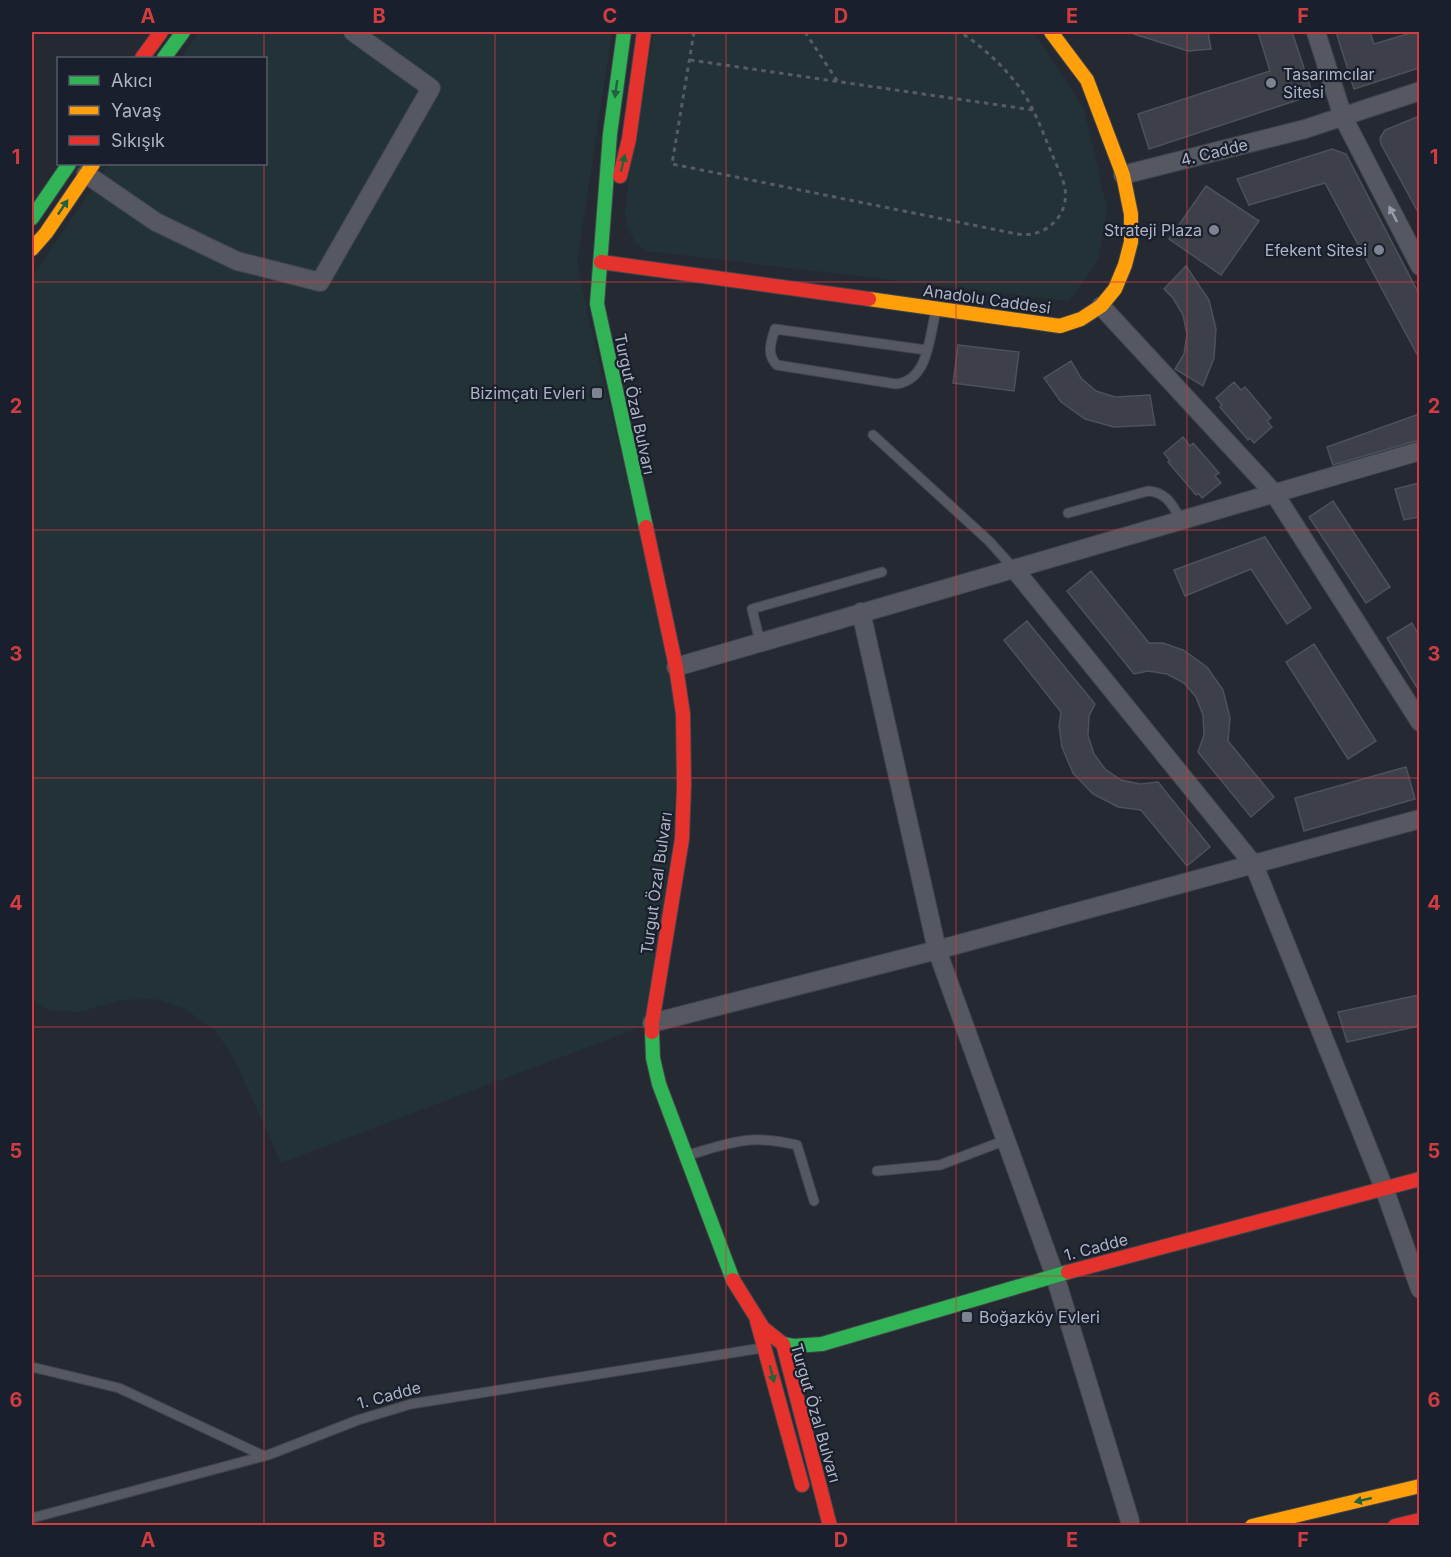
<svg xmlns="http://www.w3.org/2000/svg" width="1451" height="1557" viewBox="0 0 1451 1557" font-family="Inter,sans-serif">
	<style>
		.green { fill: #223237 }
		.building { fill: #3d4049; stroke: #4d515a; stroke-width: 1.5 }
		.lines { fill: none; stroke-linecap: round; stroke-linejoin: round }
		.lane-casing { stroke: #41444b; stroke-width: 11 }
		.street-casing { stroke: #41444b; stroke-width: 20 }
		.fast-casing { stroke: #41444b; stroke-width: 16 }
		.slow-casing { stroke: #41444b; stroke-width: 16 }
		.jam-casing { stroke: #41444b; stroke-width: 16 }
		.path { stroke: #575c63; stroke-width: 3; stroke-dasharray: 4.5 4.5; stroke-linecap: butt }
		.lane { stroke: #555860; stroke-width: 9 }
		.street { stroke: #555860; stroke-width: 18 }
		.fast { stroke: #30b455; stroke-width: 14 }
		.slow { stroke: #ff9f0a; stroke-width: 14 }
		.jam { stroke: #e5322d; stroke-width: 14 }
		.oneway { fill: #23623e }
		.oneway2 { fill: #989dac }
		.grid { fill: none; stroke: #d03d40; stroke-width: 1.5; stroke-opacity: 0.55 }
		.poi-dot { fill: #7e8392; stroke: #191f2c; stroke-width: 2 }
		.labels { text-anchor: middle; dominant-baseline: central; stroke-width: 4.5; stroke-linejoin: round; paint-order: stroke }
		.poi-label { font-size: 16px; fill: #aeb4c5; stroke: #191f2c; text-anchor: end }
		.street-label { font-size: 16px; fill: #aeb4c5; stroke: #191f2c }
		.neatline { fill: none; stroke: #d03d40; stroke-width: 2 }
		.grid-label { font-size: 20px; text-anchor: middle; font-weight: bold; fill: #d03d40 }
	</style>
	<rect width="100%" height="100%" fill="#252932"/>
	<path class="green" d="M199,32H612L577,263L592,332L683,714L652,1023L281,1163L233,1057L216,1032L184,1008L154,999L122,1000L80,1012L48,1010L32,1001V277L109,164H266V58H181Z
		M654,32H1030L1037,37L1084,109L1107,208L1098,261L1069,301L646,251L635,242L628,229L625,213L630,167Z"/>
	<path class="building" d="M1135,32H1208L1211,49L1188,51L1134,34Z
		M1258,32H1292L1313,95L1149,149L1138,114L1270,71Z
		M1336,32H1370L1374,44L1414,32H1419V68L1354,89Z
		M1419,116V214L1381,144L1380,138L1385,130Z
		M1332,149L1346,154L1419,294V358L1325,183L1249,205L1237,179Z
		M1206,186L1259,221L1221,275L1169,239Z
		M1186,266L1209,300L1216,329L1214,358L1203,386L1175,369L1184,354L1187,334L1183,315L1173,298L1164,289Z
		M958,345L1019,352L1014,391L953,383Z
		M1071,361L1081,378L1096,391L1115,397L1150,395L1155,425L1114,427L1085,419L1061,402L1044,378Z
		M1234,382L1241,390L1245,387L1271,418L1267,421L1272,427L1254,443L1250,438L1248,440L1220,407L1222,405L1216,398Z
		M1419,414V440L1333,465L1327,447Z
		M1183,437L1190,446L1193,443L1219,473L1215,476L1221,483L1202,498L1199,494L1196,495L1168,462L1170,461L1164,453Z
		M1419,483V517L1404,520L1395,489Z
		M1333,501L1390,587L1366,603L1309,517Z
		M1265,537L1311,608L1287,624L1251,569L1185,596L1174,570Z
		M1091,571L1149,643H1163L1183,650L1207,667L1223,690L1230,718L1228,741L1274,797L1251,817L1198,752L1204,735L1203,715L1196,697L1184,683L1167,674L1148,671L1134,674L1067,591Z
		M1027,621L1095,704L1089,716L1088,736L1094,754L1105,769L1121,780L1140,784L1158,782L1210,847L1187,866L1141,810L1118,807L1093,794L1073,773L1062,747L1059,726L1061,712L1004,640Z
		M1412,623L1419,636V691L1387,638Z
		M1314,644L1376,741L1348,759L1286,662Z
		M1406,767L1415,799L1304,831L1295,798Z
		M1419,995V1026L1347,1042L1338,1012Z"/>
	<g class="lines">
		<defs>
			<path id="lane" d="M926,350L775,329C771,342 766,354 777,365L896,384C929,380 929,337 936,311
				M873,435L989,541L1015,570
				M1068,513L1148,491C1167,492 1173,506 1181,520
				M760,642L752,609L882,572
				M688,1155C734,1142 749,1134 797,1145L814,1201
				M877,1171L940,1165L1006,1140
				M32,1367L119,1388L264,1456
				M32,1518L268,1455L358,1420L411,1404L762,1348"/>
			<path id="street" d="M1316,32L1343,117L1420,266
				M86,174L156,222L237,261L320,282L431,88L353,32
				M1123,175L1305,129L1420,91
				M1101,306L1274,493L1420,722
				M1015,570L1254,865L1384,1188L1420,1289
				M861,612L937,950L1055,1276L1130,1521
				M676,667L1420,451
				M652,1023L937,950L1420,819"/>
			<path id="fast" d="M624,32L610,134L597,304L646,527
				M164,58L183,32
				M32,218L69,164
				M652,1032L653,1058L659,1084L733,1280
				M783,1344L794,1346L822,1344L1068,1272"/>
			<path id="slow" d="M32,249L46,233L93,164
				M869,299L1060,326L1081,319L1101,306L1115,289L1125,265L1131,242V214L1123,175L1087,80L1051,32
				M1252,1526L1420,1486"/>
			<path id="jam" d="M142,58L161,32
				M620,176L629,139L644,32
				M601,262L869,299
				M646,527L676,667L683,714L684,785L682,839L652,1023V1032
				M1068,1272L1420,1179
				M733,1280L763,1328L783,1344L830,1526
				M757,1321L802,1485
				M1395,1526L1420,1520"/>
		</defs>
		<use href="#lane" class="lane-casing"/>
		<use href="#street" class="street-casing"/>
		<use href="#fast" class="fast-casing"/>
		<use href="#slow" class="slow-casing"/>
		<use href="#jam" class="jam-casing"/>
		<path class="path" d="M694,32L672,164L1017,234C1047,239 1072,213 1064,184C1061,174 1056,164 1052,154C1042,131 1033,104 1017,84C1001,64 982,46 960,32
			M805,32L838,82
			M690,60L1033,110"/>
		<use href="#lane" class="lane"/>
		<use href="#street" class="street"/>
		<use href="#fast" class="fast"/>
		<use href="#slow" class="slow"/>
		<use href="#jam" class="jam"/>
	</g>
	<defs><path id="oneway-solid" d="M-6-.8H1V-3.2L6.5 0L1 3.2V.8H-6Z" transform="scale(1.5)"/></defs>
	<g class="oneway">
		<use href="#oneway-solid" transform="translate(616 89) rotate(98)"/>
		<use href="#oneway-solid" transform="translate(623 163) rotate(-77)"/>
		<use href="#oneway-solid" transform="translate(63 207) rotate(-56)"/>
		<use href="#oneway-solid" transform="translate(772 1374) rotate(75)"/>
		<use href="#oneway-solid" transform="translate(1363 1500) rotate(167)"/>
	</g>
	<use class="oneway2" href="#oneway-solid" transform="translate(1393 214) rotate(-117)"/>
	<path class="grid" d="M264,32V58M495,32V1526M726,32V1526M956,32V1526M1187,32V1526M264,164V1526M32,282H1420M32,530H1420M32,778H1420M32,1027H1420M32,1276H1420"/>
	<g class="poi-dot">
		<circle cx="1271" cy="83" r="6"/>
		<circle cx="1214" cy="230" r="6"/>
		<circle cx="1379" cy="250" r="6"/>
		<rect x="591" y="387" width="12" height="12" rx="3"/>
		<rect x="961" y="1311" width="12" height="12" rx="3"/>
	</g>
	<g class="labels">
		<g class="poi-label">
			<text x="1283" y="74" text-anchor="start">Tasarımcılar<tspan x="1283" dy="18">Sitesi</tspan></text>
			<text x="1202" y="230">Strateji Plaza</text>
			<text x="1367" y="250">Efekent Sitesi</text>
			<text x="585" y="393">Bizimçatı Evleri</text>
			<text x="979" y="1317" text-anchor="start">Boğazköy Evleri</text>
		</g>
		<g class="street-label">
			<text transform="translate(1214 152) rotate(-14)">4. Cadde</text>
			<text transform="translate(987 299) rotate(8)">Anadolu Caddesi</text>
			<text transform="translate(635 404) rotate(78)">Turgut Özal Bulvarı</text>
			<text transform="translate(656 883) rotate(-82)">Turgut Özal Bulvarı</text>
			<text transform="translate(1096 1247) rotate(-15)">1. Cadde</text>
			<text transform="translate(389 1395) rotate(-15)">1. Cadde</text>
			<text transform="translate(816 1413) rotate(74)">Turgut Özal Bulvarı</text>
		</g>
	</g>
	<rect width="1451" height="1557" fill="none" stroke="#191f2c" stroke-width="66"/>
	<rect x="57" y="57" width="210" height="108" fill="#191f2c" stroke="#555b69" stroke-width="1.5"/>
	<rect x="69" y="76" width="30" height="9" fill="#30b455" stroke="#555b69" stroke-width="1.5"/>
	<text x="111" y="87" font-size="18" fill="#aeb4c5">Akıcı</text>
	<rect x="69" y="106" width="30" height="9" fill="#ff9f0a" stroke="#555b69" stroke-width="1.5"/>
	<text x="111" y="117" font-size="18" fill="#aeb4c5">Yavaş</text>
	<rect x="69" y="136" width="30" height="9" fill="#e5322d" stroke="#555b69" stroke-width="1.5"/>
	<text x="111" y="147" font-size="18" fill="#aeb4c5">Sıkışık</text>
	<rect x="33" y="33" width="1385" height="1491" class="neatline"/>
	<g class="grid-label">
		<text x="148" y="23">A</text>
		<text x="379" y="23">B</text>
		<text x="610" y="23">C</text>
		<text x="841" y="23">D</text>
		<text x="1072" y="23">E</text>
		<text x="1303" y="23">F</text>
		<text x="16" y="164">1</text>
		<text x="1434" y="164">1</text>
		<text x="16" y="413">2</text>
		<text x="1434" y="413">2</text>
		<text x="16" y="661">3</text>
		<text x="1434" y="661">3</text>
		<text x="16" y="910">4</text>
		<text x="1434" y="910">4</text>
		<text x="16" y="1158">5</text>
		<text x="1434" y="1158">5</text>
		<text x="16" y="1407">6</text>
		<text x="1434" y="1407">6</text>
		<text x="148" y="1547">A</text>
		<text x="379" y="1547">B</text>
		<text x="610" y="1547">C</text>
		<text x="841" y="1547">D</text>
		<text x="1072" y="1547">E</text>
		<text x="1303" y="1547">F</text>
	</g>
</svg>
